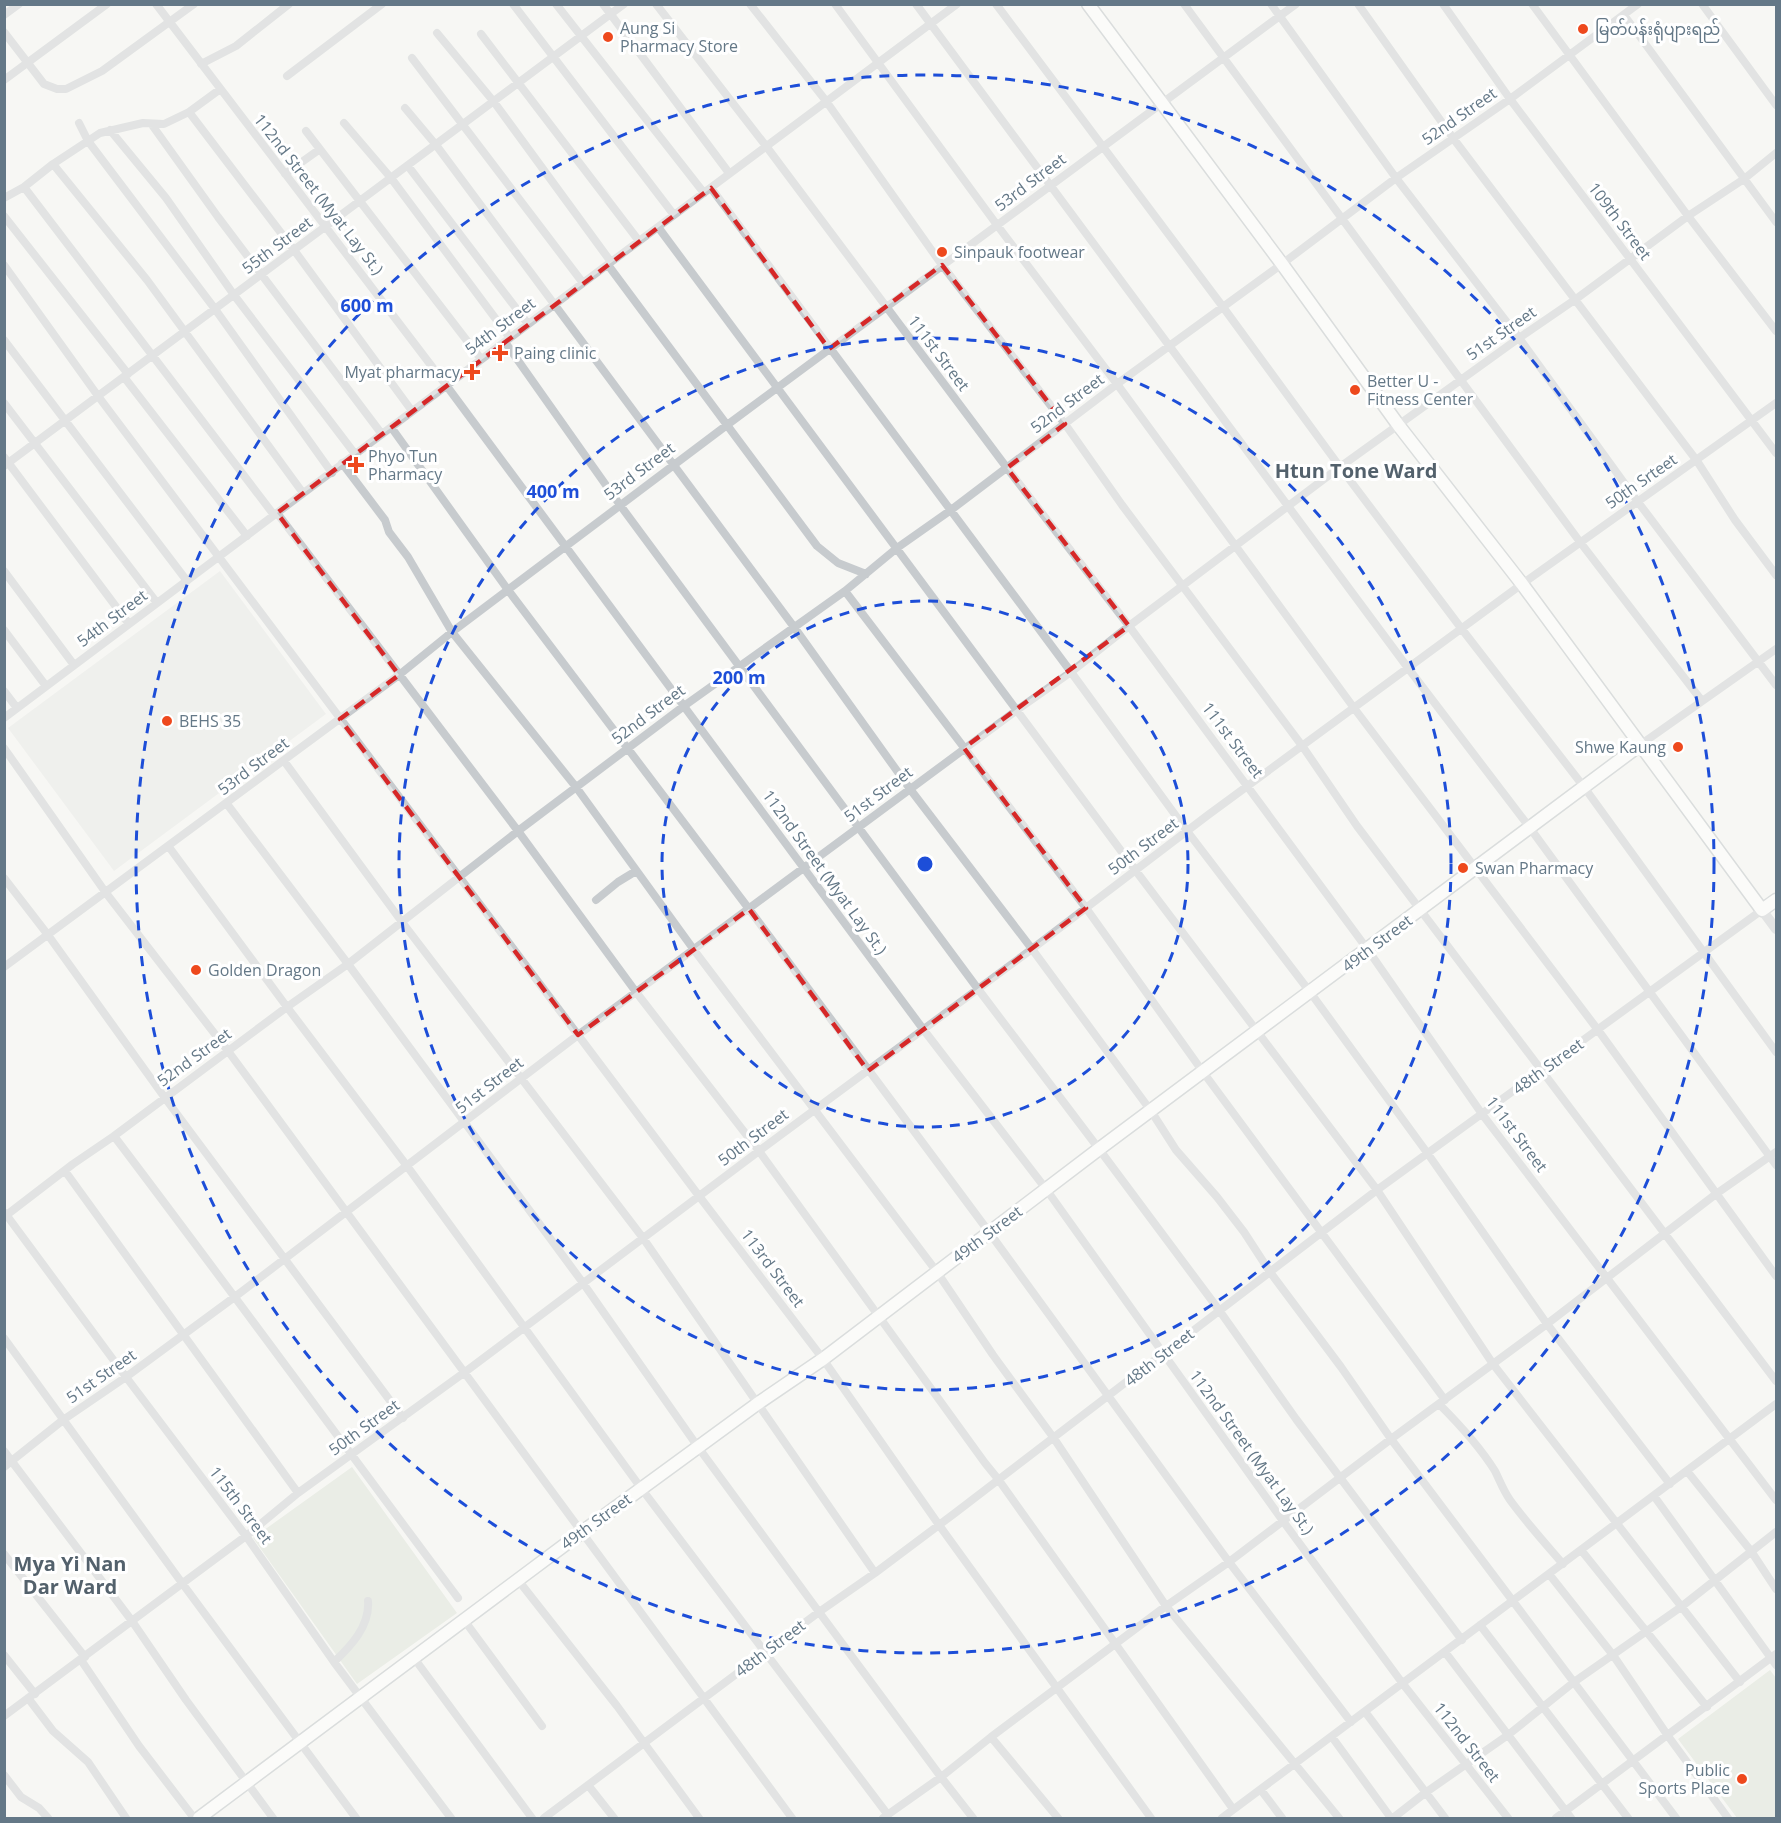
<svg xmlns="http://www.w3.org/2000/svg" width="1781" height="1823" viewBox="0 0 1781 1823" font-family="'Open Sans','Noto Sans Myanmar',sans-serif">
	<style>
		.built { fill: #e5e6e5 }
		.green { fill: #d9e0d5 }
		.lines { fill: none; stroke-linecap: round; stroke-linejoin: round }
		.secondary-casing { stroke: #b7bdc1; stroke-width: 15 }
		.minor { stroke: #c7cbce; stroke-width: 8 }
		.tertiary { stroke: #c7cbce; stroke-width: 10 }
		.secondary { stroke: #fff; stroke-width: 12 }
		.marked { fill: none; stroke: #d62828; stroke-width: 4.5; stroke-dasharray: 12 8; stroke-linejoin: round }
		.ring { fill: none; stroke: #1d4ed8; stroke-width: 3; stroke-dasharray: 10 8 }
		.poi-dot { fill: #ee491d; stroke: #fff; stroke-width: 2 }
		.labels { text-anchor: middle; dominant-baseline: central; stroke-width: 6; stroke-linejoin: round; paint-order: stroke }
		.poi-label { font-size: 16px; fill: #647887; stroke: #fff; text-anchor: start }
		.street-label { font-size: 16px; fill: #647887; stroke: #fff }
		.quarter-label { font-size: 20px; font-weight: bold; fill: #53616c; stroke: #fff }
		.centre { fill: #1d4ed8; stroke: #fff; stroke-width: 3 }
		.ring-label { font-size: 18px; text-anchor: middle; font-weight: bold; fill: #1d4ed8; stroke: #fff; stroke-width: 6; stroke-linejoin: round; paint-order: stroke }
	</style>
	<rect width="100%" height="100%" fill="#f7f7f4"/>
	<path class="built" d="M220,571L326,714L114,871L8,728Z"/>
	<path class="green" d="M352,1467L457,1613L357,1684L253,1538Z
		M1770,1670L1776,1678V1818H1737L1678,1739Z"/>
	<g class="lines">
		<defs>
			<path id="secondary" d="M1088,4L1282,264L1399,426L1522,584L1762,910L1776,900
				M199,1818L582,1532L757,1404L823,1359L1099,1149L1640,745"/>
		</defs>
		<use href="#secondary" class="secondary-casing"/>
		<path class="minor" d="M156,4L446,385L923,1029L1046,1189L1283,1521L1403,1684L1508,1818
			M513,4L674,215
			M556,4L704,193
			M603,4L729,173
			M656,4L766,146L1007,468L1129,626L1368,950L1482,1114L1776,1500
			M750,4L826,101L942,265L1065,424L1122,505L1303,747L1357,826L1776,1381
			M835,4L997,225L1117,384L1354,708L1598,1030L1776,1276
			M916,4L1408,668L1530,828L1776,1165
			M996,4L1223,307L1340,467L1461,628L1584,787L1776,1052
			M1184,4L1580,542L1702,701
			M1271,4L1396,178L1519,338L1638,502L1776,685
			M1358,4L1453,138L1697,461L1735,520L1776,575
			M1443,4L1510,99L1776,453
			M1532,4L1688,216L1776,331
			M1702,4L1776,105
			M4,15L19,4
			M1624,15L1776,222
			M4,32L44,84L57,89H66L102,71L194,4
			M437,33L494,102L611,262
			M481,34L639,241
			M412,58L583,283
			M201,64L236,46L289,4
			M287,76L382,4
			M4,80L107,4
			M405,108L436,145L794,627L910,789L1032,949L1151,1111L1176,1150L1217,1197L1244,1232L1270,1272L1341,1367L1391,1439L1676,1818
			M189,112L294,250L412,411
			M79,123L88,141L215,309L332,473
			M344,123L391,178L510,338
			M152,125L218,217L381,433
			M110,130L166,198L234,295L355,454
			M306,131L481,359
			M53,164L147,280L303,493
			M408,166L528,324
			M285,174L320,149
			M24,187L274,515L277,513L518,831L636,992L759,1151L985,1463L998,1479L1233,1809
			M711,188L1071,672L1187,831L1310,992L1428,1154L1547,1324L1670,1484
			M4,198L24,187L53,164L100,133L143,123L164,124L189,112L219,90
			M4,216L128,374L124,377L247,536
			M658,227L1136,871L1377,1190L1493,1364L1740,1682
			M4,265L98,396L699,1196L823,1359L939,1525L1151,1818
			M608,265L817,546L838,563L866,574
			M4,340L187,581
			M505,342L620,505L978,989L1099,1149L1219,1310L1296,1419L1462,1640
			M4,403L157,603
			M391,427L508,590L749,909L989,1232L1229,1562L1351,1722
			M4,457L129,624
			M342,463L385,520L389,532L408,557L452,632L576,787L694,950L937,1272L993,1355L1053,1437L1166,1606L1339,1818
			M4,466L624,4
			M4,571L74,665
			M845,591L1086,908L1203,1072L1445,1400
			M4,630L46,686
			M4,691L17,708
			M4,718L611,262L957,4
			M1640,745L1776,649
			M4,748L106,893L228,1051L792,1818
			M284,761L402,922L643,1238L875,1573
			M227,804L348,964L583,1283L698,1447L819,1612L941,1777L973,1818
			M169,847L287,1007L407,1166L641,1488L888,1815
			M4,878L48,935L165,1098L403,1418
			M596,900L618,882L636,871
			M4,967L399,675L452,632L727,425L1296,4
			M114,1136C230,1289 343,1444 458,1598
			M65,1171L298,1493
			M5,1213L126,1377L246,1536L334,1662L451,1818
			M4,1217L73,1164L114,1136L287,1007L348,964L518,831L684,706L845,591L897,548L951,510L1117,384L1282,264L1396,178L1510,99L1638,4
			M4,1338L182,1583L356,1818
			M1439,1404C1459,1424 1480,1447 1495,1471C1500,1481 1503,1490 1510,1500C1526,1522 1545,1543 1563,1564
			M4,1451L132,1621L186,1700L273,1818
			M4,1467L63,1420L126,1377L236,1296L578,1035L1017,710L1071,672L1129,626L1340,467L1519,338L1576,299L1688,216L1744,179L1776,153
			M1687,1471L1751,1551L1776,1589
			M1654,1496L1776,1665
			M1581,1550L1707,1707
			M4,1554L85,1657
			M1549,1574L1613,1655L1668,1736L1728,1818
			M518,1580L617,1706L699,1818
			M464,1620L542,1726
			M1480,1625L1628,1818
			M1445,1652L1571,1818
			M4,1655L35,1694
			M414,1658L532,1818
			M81,1660L139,1746L194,1818
			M334,1662C351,1646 370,1626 368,1601
			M28,1698L53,1731L88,1762L126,1818
			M1366,1713L1445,1818
			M4,1716L246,1536L298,1493L465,1372L759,1151L1032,949L1208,815L1522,584L1776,403
			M991,1737L1058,1818
			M1332,1737L1391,1818
			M4,1775L21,1797L39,1808L48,1818
			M588,1785L614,1818
			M1261,1790L1282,1818
			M544,1818L819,1612L875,1573L955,1513L1377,1190L1762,910
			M883,1818L941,1777L991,1737L1166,1606L1229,1562L1391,1439L1547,1324L1716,1194L1776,1152
			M1222,1818L1776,1404
			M1393,1818L1425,1793L1508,1735L1574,1682L1681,1607L1776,1532
			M1556,1818L1776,1654"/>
		<path class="tertiary" d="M1762,910L1776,929"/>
		<use href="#secondary" class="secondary"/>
	</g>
	<path d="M0 0H1781V1823H0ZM711,188L829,349L942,265L1065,424L1007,468L1129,626L964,748L1086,908L868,1071L749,909L578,1035L340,719L399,675L277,513Z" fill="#f7f7f4" fill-opacity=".55" fill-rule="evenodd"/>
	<path class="marked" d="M711,188L829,349L942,265L1065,424L1007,468L1129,626L964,748L1086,908L868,1071L749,909L578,1035L340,719L399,675L277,513Z"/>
	<g class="ring">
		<circle cx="925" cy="864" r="263"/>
		<circle cx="925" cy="864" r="526"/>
		<circle cx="925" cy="864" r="789"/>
	</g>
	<g class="poi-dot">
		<circle cx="1583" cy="29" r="6"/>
		<circle cx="608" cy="37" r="6"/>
		<circle cx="942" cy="252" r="6"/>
		<path d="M497 344h6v6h6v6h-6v6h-6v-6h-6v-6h6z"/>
		<path d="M469 363h6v6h6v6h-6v6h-6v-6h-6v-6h6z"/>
		<circle cx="1355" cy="390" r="6"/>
		<path d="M353 456h6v6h6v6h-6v6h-6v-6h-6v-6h6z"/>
		<circle cx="167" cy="721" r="6"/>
		<circle cx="1678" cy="747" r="6"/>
		<circle cx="1463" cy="868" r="6"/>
		<circle cx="196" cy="970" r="6"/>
		<circle cx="1742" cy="1779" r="6"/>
	</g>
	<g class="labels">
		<g class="poi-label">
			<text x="620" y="28">Aung Si<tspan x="620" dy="18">Pharmacy Store</tspan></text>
			<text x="1595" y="29">မြတ်ပန်းရုံပျားရည်</text>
			<text x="954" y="252">Sinpauk footwear</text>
			<text x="514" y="353">Paing clinic</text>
			<text x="460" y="372" text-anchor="end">Myat pharmacy</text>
			<text x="1367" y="381">Better U -<tspan x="1367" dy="18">Fitness Center</tspan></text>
			<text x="368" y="456">Phyo Tun<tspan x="368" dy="18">Pharmacy</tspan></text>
			<text x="179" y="721">BEHS 35</text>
			<text x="1666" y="747" text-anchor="end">Shwe Kaung</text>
			<text x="1475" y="868">Swan Pharmacy</text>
			<text x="208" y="970">Golden Dragon</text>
			<text x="1730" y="1770" text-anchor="end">Public<tspan x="1730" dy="18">Sports Place</tspan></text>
		</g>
		<g class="street-label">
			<text transform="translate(1459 116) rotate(-35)">52nd Street</text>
			<text transform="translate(1030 182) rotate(-37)">53rd Street</text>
			<text transform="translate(319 194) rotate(52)">112nd Street (Myat Lay St.)</text>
			<text transform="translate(1620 221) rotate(53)">109th Street</text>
			<text transform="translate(277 245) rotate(-37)">55th Street</text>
			<text transform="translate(500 326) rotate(-37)">54th Street</text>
			<text transform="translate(1501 333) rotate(-35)">51st Street</text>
			<text transform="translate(939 353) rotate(53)">111st Street</text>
			<text transform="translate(1067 403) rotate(-37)">52nd Street</text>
			<text transform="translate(639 471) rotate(-37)">53rd Street</text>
			<text transform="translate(1641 481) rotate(-35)">50th Srteet</text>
			<text transform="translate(112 618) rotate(-37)">54th Street</text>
			<text transform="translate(648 714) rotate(-37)">52nd Street</text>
			<text transform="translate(1233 740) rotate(53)">111st Street</text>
			<text transform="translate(253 766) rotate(-37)">53rd Street</text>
			<text transform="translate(878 794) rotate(-37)">51st Street</text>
			<text transform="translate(1143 846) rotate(-37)">50th Street</text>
			<text transform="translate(825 872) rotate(54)">112nd Street (Myat Lay St.)</text>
			<text transform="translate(1377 943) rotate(-37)">49th Street</text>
			<text transform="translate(194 1057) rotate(-36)">52nd Street</text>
			<text transform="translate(1548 1066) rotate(-36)">48th Street</text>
			<text transform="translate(489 1085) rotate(-38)">51st Street</text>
			<text transform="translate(1517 1134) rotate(53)">111st Street</text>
			<text transform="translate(753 1137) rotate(-37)">50th Street</text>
			<text transform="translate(987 1234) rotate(-37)">49th Street</text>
			<text transform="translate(773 1268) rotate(53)">113rd Street</text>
			<text transform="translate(1159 1357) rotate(-38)">48th Street</text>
			<text transform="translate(101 1376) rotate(-35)">51st Street</text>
			<text transform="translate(364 1427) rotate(-36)">50th Street</text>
			<text transform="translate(1252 1452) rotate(54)">112nd Street (Myat Lay St.)</text>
			<text transform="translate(241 1505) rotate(53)">115th Street</text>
			<text transform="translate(596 1521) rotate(-36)">49th Street</text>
			<text transform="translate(770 1648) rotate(-37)">48th Street</text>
			<text transform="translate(1467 1742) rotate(52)">112nd Street</text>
		</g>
		<g class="quarter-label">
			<text x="1356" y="470">Htun Tone Ward</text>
			<text x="70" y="1563">Mya Yi Nan<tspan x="70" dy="23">Dar Ward</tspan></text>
		</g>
	</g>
	<circle cx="925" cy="864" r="9" class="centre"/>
	<g class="ring-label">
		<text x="367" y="312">600 m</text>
		<text x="553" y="498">400 m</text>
		<text x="739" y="684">200 m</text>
	</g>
	<rect width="1781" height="1823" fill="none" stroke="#647887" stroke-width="12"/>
</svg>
